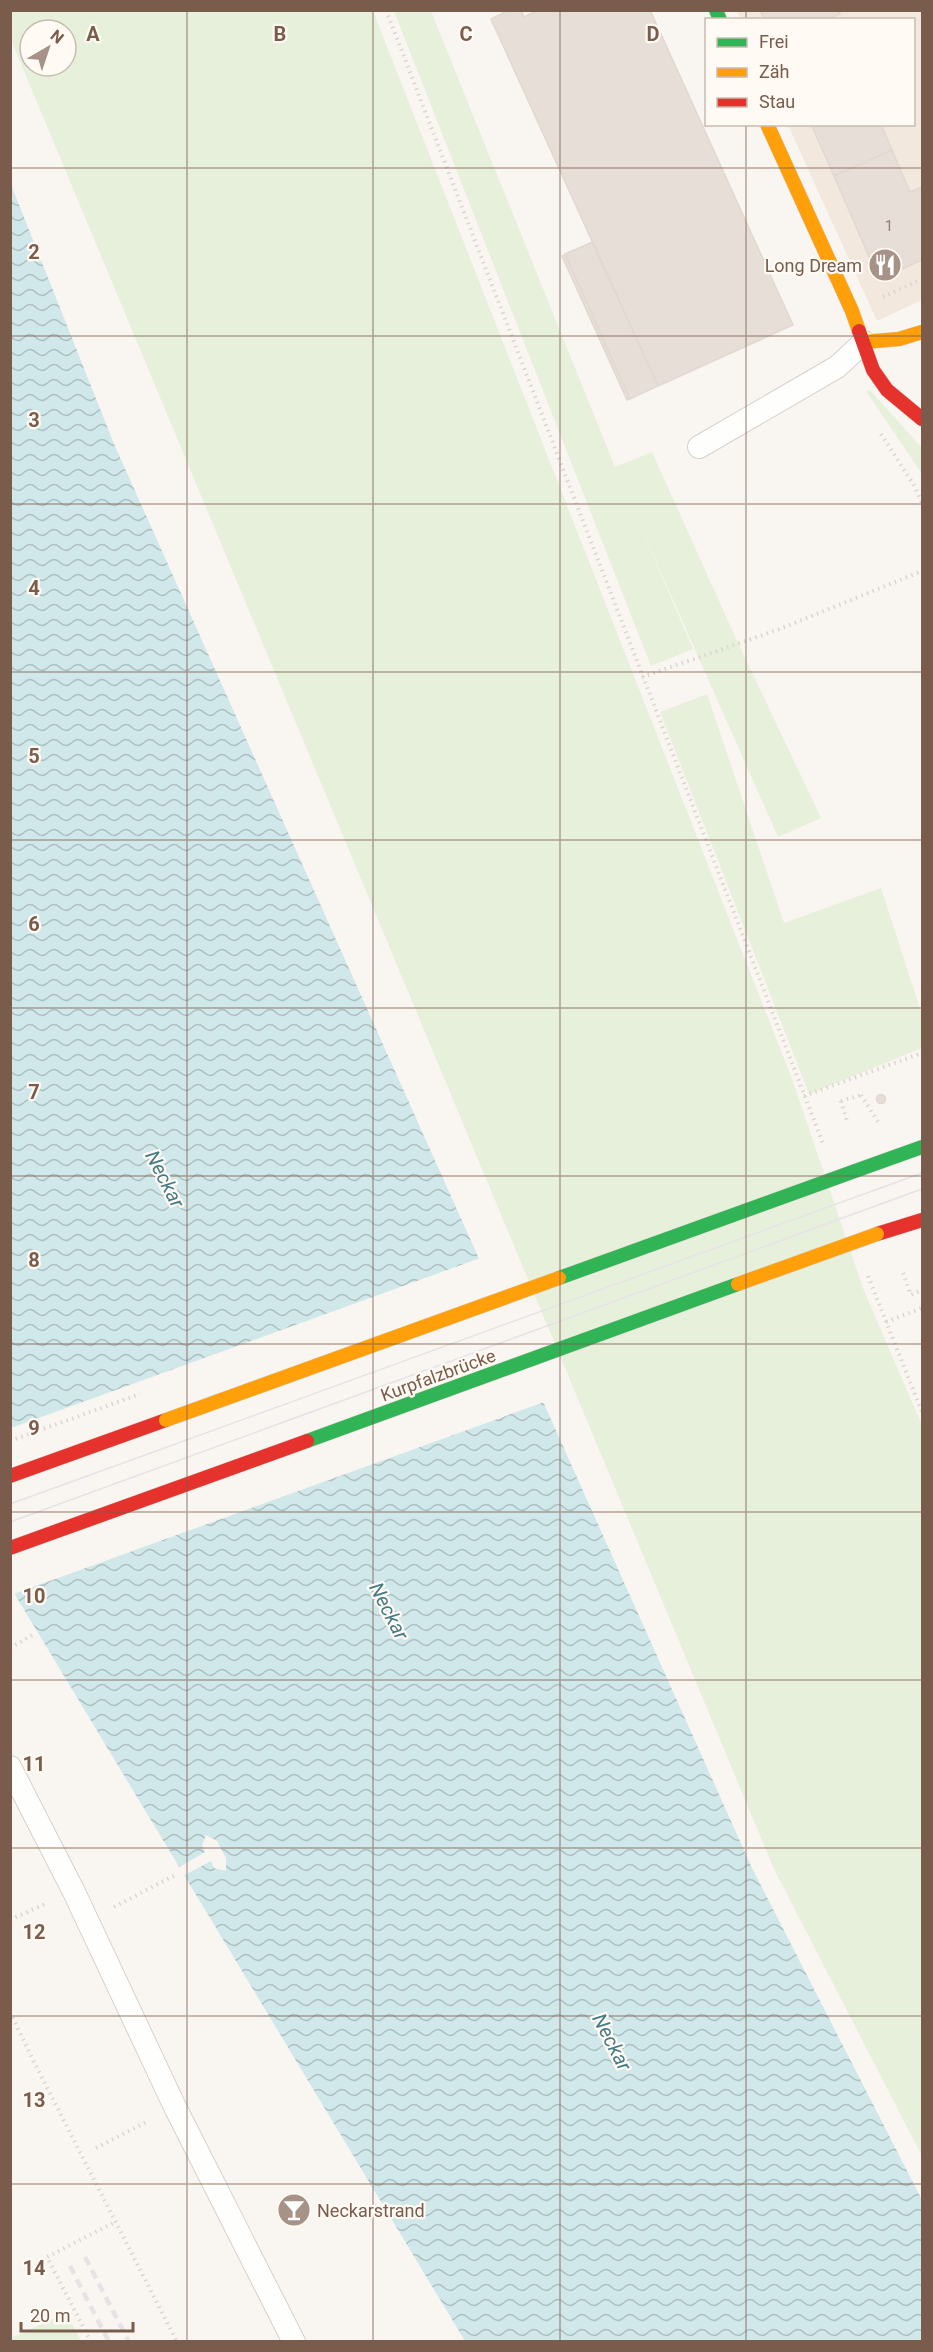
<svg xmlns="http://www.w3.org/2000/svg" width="933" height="2352" viewBox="0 0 933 2352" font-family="Roboto,sans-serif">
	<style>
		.residential { fill: #f2e8de }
		.grass { fill: #e7f0db; fill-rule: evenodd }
		.water { fill: url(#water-waves) }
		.pier { fill: #f9f5f0 }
		.building { fill: #e6ded7; stroke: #e2d8d2; stroke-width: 1.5 }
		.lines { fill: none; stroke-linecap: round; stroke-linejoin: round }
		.lane-casing { stroke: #d7d1cb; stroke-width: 24 }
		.fast-casing { stroke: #d9d2cb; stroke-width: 15 }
		.slow-casing { stroke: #d9d2cb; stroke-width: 15 }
		.jam-casing { stroke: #d9d2cb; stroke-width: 15 }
		.path { stroke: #dcd5d0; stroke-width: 4; stroke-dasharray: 1.5 4.5; stroke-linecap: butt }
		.lane { stroke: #fefefd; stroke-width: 22 }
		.fast { stroke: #30b455; stroke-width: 14 }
		.slow { stroke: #ff9f0a; stroke-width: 14 }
		.jam { stroke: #e5322d; stroke-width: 14 }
		.tram { stroke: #e6e3e7; stroke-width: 1.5 }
		.rail { stroke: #e6e3e7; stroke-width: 4.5; stroke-dasharray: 9 6; stroke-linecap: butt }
		.fast-bridge-casing { stroke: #d9d2cb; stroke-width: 15; stroke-linecap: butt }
		.slow-bridge-casing { stroke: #d9d2cb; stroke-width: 15; stroke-linecap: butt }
		.jam-bridge-casing { stroke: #d9d2cb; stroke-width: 15; stroke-linecap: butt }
		.path-bridge { stroke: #dcd5d0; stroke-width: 4; stroke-dasharray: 1.5 4.5; stroke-linecap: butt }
		.fast-bridge { stroke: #30b455; stroke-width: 14 }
		.slow-bridge { stroke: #ff9f0a; stroke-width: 14 }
		.jam-bridge { stroke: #e5322d; stroke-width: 14 }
		.grid { fill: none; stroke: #7a5c4d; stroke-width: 1.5; stroke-opacity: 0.55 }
		.labels { text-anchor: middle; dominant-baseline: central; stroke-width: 4.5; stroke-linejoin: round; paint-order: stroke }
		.number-label { font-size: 15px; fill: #977e72 }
		.poi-label { font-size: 18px; fill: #7a5c4d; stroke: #fffaf3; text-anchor: end }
		.street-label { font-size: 18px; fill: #7a5c4d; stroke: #fffaf3 }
		.water-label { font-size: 20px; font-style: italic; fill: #437c86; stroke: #fffaf3 }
		.grid-label { font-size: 20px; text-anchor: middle; font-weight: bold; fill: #7a5c4d; stroke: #fffaf3; stroke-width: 4.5; stroke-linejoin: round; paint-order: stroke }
	</style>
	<defs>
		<pattern id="water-waves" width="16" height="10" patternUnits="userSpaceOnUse" patternTransform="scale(1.5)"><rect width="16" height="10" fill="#d0e8ea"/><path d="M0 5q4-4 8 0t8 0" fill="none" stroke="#aebfc0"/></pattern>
	</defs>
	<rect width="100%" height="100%" fill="#f9f5f0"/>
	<path class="residential" d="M737,11H922V300L877,321L788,125L914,124V20L741,19Z"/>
	<path class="grass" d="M10,11H373L792,1079L864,1291L922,1425V2156L774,1869L11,40ZM30,30H66V66H30Z
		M394,11H431L615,467L652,452L738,643L821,818L778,837L639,523L693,649L651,666Z
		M870,390L922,448V474L866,391Z
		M707,694L784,923L881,888L922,1015V1048L809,1094L660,712Z
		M66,2313L81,2341H11V2338Z"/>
	<path class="water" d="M10,182L114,444L752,1868L922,2200V2341H465L11,1588Z"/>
	<path class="pier" d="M483,1257L547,1401L11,1595V1428Z
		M206,1835L217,1841L226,1858V1871L214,1868L211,1861L181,1877L176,1869L205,1852L202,1845Z"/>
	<path class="building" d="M509,10H521L524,17L538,10H650L793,325L658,386L491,19Z
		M760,10H838L840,14L827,20H764Z
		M811,124H881L892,150L834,176Z
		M892,150L910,192L922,187V260L891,274L874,268L834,176Z
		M592,242L658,386L627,400L562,256Z
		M593,242L658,386L630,399L565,254Z
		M876.5 1099a4.5 4.5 0 1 1 9 0a4.5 4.5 0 1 1-9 0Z"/>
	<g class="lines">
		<defs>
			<path id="lane" d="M699,447L837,367L864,342
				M10,1767L74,1892L175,2107L294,2342"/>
			<path id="fast" d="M716,10L720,20
				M855,1171L922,1147"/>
			<path id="slow" d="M767,124L852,311L859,331
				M864,342L899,339L922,332"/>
			<path id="jam" d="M859,331L873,370L887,390L922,419
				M877,1234L922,1220
				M10,1476L166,1420"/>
		</defs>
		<use href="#lane" class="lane-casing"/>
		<use href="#fast" class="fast-casing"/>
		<use href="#slow" class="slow-casing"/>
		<use href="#jam" class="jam-casing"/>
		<path class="path" d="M386,10L824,1146
			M883,297L922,279
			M881,434L915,487L922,503
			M642,677L780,629L922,571
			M861,1095L880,1125
			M804,1096L922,1053
			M841,1101L848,1124
			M903,1273L911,1295L922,1290
			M868,1276L922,1412
			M886,1322L922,1308
			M10,1648L34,1634
			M114,1907L177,1874
			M10,1920L45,1904
			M10,2012L33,2060L177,2342
			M96,2148L148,2121
			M91,2342L47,2257L115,2222"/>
		<use href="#lane" class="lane"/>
		<use href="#fast" class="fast"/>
		<use href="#slow" class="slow"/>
		<use href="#jam" class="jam"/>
		<path class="tram" d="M10,1504L922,1173
			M10,1522L922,1189"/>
		<path class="rail" d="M85,2257L129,2342
			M70,2266L109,2342"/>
		<defs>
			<path id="fast-bridge" d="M559,1278L855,1171
				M307,1441L738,1284"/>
			<path id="slow-bridge" d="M738,1284L877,1234
				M166,1420L559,1278"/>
			<path id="jam-bridge" d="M10,1548L307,1441"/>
		</defs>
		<use href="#fast-bridge" class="fast-bridge-casing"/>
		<use href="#slow-bridge" class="slow-bridge-casing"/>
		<use href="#jam-bridge" class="jam-bridge-casing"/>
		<path class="path-bridge" d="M841,1101L861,1095
			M10,1441L140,1394"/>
		<use href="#fast-bridge" class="fast-bridge"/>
		<use href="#slow-bridge" class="slow-bridge"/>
		<use href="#jam-bridge" class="jam-bridge"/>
	</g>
	<path class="grid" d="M187,10V2342M373,10V2342M560,10V2342M746,10V20M746,124V2342M10,168H922M10,336H922M10,504H922M10,672H922M10,840H922M10,1008H922M10,1176H922M10,1344H922M10,1512H922M10,1680H922M10,1848H922M10,2016H922M10,2184H922"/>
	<defs>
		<symbol id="restaurant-disc" viewBox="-11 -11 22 22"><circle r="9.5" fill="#a69286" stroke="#fffaf3"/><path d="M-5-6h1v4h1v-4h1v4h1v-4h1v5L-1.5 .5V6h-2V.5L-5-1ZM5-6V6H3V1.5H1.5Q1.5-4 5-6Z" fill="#fff"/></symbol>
		<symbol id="bar-disc" viewBox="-11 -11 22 22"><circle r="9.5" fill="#a69286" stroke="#fffaf3"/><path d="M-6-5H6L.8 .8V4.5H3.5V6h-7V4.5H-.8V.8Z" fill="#fff"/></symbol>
	</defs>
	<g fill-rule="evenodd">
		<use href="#restaurant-disc" x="866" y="246" width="38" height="38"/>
		<use href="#bar-disc" x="275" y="2191" width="38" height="38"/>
	</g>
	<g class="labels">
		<g class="number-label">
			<text x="889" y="226">1</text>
		</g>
		<g class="poi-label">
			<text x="862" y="265">Long Dream</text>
			<text x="317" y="2210" text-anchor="start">Neckarstrand</text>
		</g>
		<g class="street-label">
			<text transform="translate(438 1375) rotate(-20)">Kurpfalzbrücke</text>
		</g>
		<g class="water-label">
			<text transform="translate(165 1179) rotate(63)">Neckar</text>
			<text transform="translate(389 1611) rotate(63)">Neckar</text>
			<text transform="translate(612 2042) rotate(63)">Neckar</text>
		</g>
	</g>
	<g class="grid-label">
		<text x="93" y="41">A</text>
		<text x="280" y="41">B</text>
		<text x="466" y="41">C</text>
		<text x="653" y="41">D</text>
		<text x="34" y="259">2</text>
		<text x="34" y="427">3</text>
		<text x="34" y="595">4</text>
		<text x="34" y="763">5</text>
		<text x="34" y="931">6</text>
		<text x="34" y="1099">7</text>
		<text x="34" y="1267">8</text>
		<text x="34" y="1435">9</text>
		<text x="34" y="1603">10</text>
		<text x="34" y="1771">11</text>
		<text x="34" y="1939">12</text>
		<text x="34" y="2107">13</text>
		<text x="34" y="2275">14</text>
	</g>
	<rect width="933" height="2352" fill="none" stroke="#7a5c4d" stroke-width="24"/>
	<rect x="705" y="18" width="210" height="108" fill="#fffaf3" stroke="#cabbb1" stroke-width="1.5"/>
	<rect x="717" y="38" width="30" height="9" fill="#30b455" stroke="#cabbb1" stroke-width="1.5"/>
	<text x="759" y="48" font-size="18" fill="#7a5c4d">Frei</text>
	<rect x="717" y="68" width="30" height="9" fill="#ff9f0a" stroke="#cabbb1" stroke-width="1.5"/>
	<text x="759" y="78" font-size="18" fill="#7a5c4d">Zäh</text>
	<rect x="717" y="98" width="30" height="9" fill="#e5322d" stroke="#cabbb1" stroke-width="1.5"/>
	<text x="759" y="108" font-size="18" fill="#7a5c4d">Stau</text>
	<g transform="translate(48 48) rotate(39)"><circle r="28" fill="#fffaf3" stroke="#cabbb1" stroke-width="1.5"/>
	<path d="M0-4.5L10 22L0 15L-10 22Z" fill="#a69286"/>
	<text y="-9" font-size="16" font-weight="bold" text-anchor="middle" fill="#7a5c4d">N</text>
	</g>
	<path d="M21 2322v9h112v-9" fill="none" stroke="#7a5c4d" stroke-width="3"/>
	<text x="30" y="2322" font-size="18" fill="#7a5c4d" stroke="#fffaf3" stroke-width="4.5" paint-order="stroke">20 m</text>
</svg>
